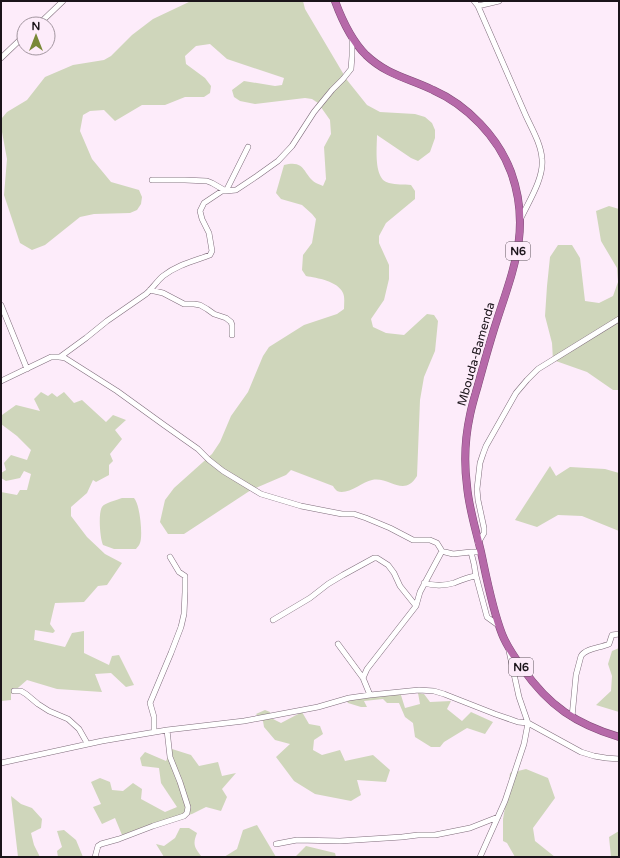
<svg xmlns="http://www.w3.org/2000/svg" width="620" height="858" viewBox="0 0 620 858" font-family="'Varela Round',sans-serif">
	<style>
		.green { fill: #cfd6bb }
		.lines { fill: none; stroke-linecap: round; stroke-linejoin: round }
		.minor-casing { stroke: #7f6c7b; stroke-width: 6 }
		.highway-casing { stroke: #804b77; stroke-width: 8 }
		.minor { stroke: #fff; stroke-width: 5 }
		.highway { stroke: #b669a9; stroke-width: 7 }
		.labels { text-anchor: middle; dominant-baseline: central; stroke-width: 4; stroke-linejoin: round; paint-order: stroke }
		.shield { fill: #fdecfa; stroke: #5f555d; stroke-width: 1 }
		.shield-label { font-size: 11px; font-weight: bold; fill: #1b141a }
		.street-label { font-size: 12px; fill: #1b141a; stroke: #fdecfa }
	</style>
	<rect width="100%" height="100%" fill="#fdecfa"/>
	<path class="green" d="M191,1H303L305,9L347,80L367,105L380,112L415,114L425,117L432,123L435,130V138L430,152L418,161L411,158L377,135C377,147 373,180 389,183C396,185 404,184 411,185L415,191V199L386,223L379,236V243L389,265V279L384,300L371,319L373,327L386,333L404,335L427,314L434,315L438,321L435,351L424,377L420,400L417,476C404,498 389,476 372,480C362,482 347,496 337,491C336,490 334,488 333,486L291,470L286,475L251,490L184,534H168L160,522L165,500L174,488L212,454L220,442L231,416L248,392L263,356L269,347L304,325L337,314L344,309C344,304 345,297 343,293C338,281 317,278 306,276L302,270L303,255L312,243L316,219L312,214L302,205L281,199L276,193L284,165C306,159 303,175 316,183C318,184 321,185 323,186L326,179L324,147L331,134L330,120L318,103L312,99L305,98L255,104L240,101L234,97L232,90L244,81L275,86L282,85L284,78L227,59L210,44L196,46L185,56L186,64L205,78L211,86L210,93L204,97H185L165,105H142L115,121L104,110L90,111L83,115L80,131L92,159L111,182L139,190L142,197L141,204L137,210L130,213L94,214L80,217L45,245L32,250L20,243L4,195L7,159L2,132V118L7,112L27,100L45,77L73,65L104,60L111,56L132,35L153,19Z
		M609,206L619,209V390H613L587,372L553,360L552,343L545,316L547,286L550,257L558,245H572L580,258L585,301L599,303L613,296L618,282L617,268L601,241L596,211Z
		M41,392L48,396L52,393L57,397L64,392L74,403L82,400L106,422L113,415L126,420L115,430L122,439L110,454L113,461L109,465V475L96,482L93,480L87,493L71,507V516L87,537L105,554L122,563L107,585L98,586L84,602L55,603L50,624L55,631L53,633L35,630L34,640L65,647L72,633L84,631V653L109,665L112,656L119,655L134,685L126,687L111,673L95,674L102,692L57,689L27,680L11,694V700L1,701V512L2,510L1,509V492L17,495L20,490H27L31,474L24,471L20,478L6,481L1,478V473L6,470L4,463L11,455L27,460L31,450L17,436L1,424L2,415L16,405L40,411L34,399Z
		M550,466L556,476L570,467L605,469L619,473V531L582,516L558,515L537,527L515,520Z
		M122,498H134C140,504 143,536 140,543C139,546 137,547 136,549H114L103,545C100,539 98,513 102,507C104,503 117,500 122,498Z
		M619,648V712L596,705L611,691L612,676L608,664L612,651Z
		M400,692L405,708L420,704L418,693L424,694L430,702L451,701L447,709L462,721L471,712L493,722L485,734L467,728L444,742L440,747H431L415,737L413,723L405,717L399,703H387L383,699L364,701L367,707H361L348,703L345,698Z
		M265,710L270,712L271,718L281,723L302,712L309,724L320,726L323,734L314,740L313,750L322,755L340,750L345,761L373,755L390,770L386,782L357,780L361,795L351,801L315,794L294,781L276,757L290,744L275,740L264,727L263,721L256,714Z
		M172,749L191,755L199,766L218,762L222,776L236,773L222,789L227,797L221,811L206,807L192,814L154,823L122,835L115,818L102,824L93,807L101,804L91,782L100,778L110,782L112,790L123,791L133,783L142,789L141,799L165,812L177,807L161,783L159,768L142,766L140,758L145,752L166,761Z
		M526,769L548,778L555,798L533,828L535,841L555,857H515L507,843L503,841V819L508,791L510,773Z
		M11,796L21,804L32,808L42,819L41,828L31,833L34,845L40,857H18Z
		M257,825L276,857H224L237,849L243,830Z
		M180,828H189L197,833C192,845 195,848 202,857H164L156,844L164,846L175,838Z
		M64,830L76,840L83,857H58L57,851L62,847L57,831Z
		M619,831V857H611L609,837Z
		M306,846L335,853L336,857H295Z"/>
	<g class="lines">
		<defs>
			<path id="minor" d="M474,1L478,6C494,43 510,79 526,116C532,129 541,144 542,159C544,178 529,201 521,218
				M478,6L499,1
				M39,24L63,1
				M1,58L24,36
				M152,180H185L207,181L212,183L226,191L236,190L257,176L278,161L292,146L314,112L332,90L343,79L351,69L352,56V38
				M150,290L163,293L184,304H194L200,305L207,309L214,314L226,318L231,322L232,325V335
				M1,305L27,369
				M60,357L86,338L107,321L146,294C152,289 157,281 163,276C177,265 194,261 210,255L212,251L209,233L202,219L200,211L204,203L222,191H226L248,147
				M1,381L51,357H60L65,358L117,391L164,425L198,449L209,460L223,471L261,494L301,506L342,514H354L366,518L390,528L413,540H430L437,543L442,551L445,552L453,554L471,552H481
				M478,543L484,533V528L478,500L477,489L480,463L483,454L486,446L516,393L527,380L538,369L619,319
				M471,552L474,564L476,576L487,617L498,625
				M424,583C434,586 444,586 454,583C461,580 468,577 476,576
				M273,620L310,598L328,584L343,575L374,558H377L388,565L394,573L400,586L416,606
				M338,644L363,678L370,695
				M363,678L367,669L416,606L420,592L442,551
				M14,691H21L26,694L38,704L49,711L68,719L79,729L87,743
				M572,717L576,675L581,656C586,648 600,648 609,644L612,635L619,634
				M154,732V717L150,703L171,653L181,627L184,614L185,592V576L179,572L170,557
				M1,763L102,741L167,730L244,721L318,707L349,698L370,695L419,690L434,691L444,694L495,714L518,722L528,723L581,752L594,756L606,758L619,759
				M276,844L297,840L340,841L402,837L418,835H435L470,828L498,817
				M95,857L98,846L101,844L119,839L153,826L184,816L187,813L188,807L180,782L170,757L167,730
				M480,857L505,801L524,744L528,723L519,697L509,651"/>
			<path id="highway" d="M335,1C342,20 351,40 366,55C387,75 408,78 433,90C467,105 498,137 511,172C531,227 514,268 497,320C490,341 484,363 478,385C475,395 472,405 470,415C465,438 464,463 467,486C469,509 476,530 481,552C487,580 492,608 502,634C507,647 515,658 523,669C549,706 576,724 619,737"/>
		</defs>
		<use href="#minor" class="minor-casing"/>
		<use href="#highway" class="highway-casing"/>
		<use href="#minor" class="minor"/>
		<use href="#highway" class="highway"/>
	</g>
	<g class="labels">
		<g class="shield">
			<rect x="506" y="242" width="24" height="18" rx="3"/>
			<rect x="509" y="658" width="24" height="18" rx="3"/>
		</g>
		<g class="shield-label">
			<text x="518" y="251">N6</text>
			<text x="521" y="667">N6</text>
		</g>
		<g class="street-label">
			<text transform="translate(476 354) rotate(-74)">Mbouda-Bamenda</text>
		</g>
	</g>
	<rect width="620" height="858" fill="none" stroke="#1b141a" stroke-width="4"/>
	<g transform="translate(36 36)"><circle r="19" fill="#fdecfa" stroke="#a396a0"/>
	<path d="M0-3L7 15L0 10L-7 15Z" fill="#798937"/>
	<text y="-6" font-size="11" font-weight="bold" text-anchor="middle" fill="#1b141a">N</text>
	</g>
</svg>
